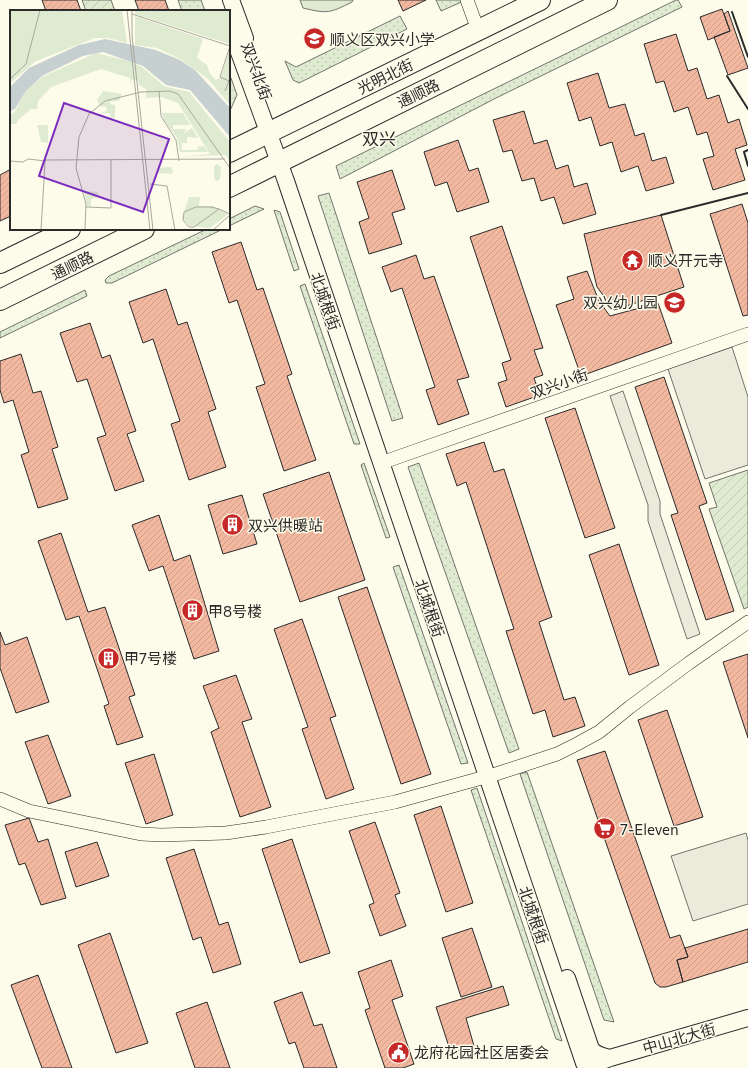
<svg xmlns="http://www.w3.org/2000/svg" width="748" height="1068" viewBox="0 0 748 1068" font-family="Commissioner,'Noto Sans SC',sans-serif">
	<style>
		.grass { fill: url(#grass-dots); stroke: #74746e }
		.garden { fill: url(#garden-furrows); stroke: #74746e }
		.pitch { fill: #deebd1; stroke: #74746e }
		.parking { fill: #eceadb; stroke: #74746e }
		.building { fill: url(#building-hatch); stroke: #2b2b2b }
		.lines { fill: none; stroke-linecap: round; stroke-linejoin: round }
		.minor-casing { stroke: #2b2b2b; stroke-width: 14 }
		.tertiary-casing { stroke: #2b2b2b; stroke-width: 18 }
		.primary-casing { stroke: #2b2b2b; stroke-width: 22 }
		.minor { stroke: #fdfbea; stroke-width: 13 }
		.tertiary { stroke: #fdfbea; stroke-width: 16 }
		.primary { stroke: #fdfbea; stroke-width: 20 }
		.wall { stroke: #2b2b2b; stroke-width: 2 }
		.labels { text-anchor: middle; dominant-baseline: central; stroke-width: 3; stroke-linejoin: round; paint-order: stroke }
		.poi-label { font-size: 15px; fill: #2b2b2b; stroke: #fdfbea; text-anchor: start }
		.street-label { font-size: 15px; fill: #2b2b2b; stroke: #fdfbea }
		.quarter-label { font-size: 17px; fill: #2b2b2b; stroke: #fdfbea }
		.inset-road { fill: none; stroke: #a9a89e; stroke-width: 1 }
		.view { fill: #7b2cbf; fill-opacity: 0.15; stroke: #7b2cbf; stroke-width: 2 }
		.inset-edge { fill: none; stroke: #2b2b2b; stroke-width: 2 }
	</style>
	<defs>
		<pattern id="grass-dots" width="8" height="8" patternUnits="userSpaceOnUse"><rect width="8" height="8" fill="#deebd1"/><path d="M2 2h.1M6 6h.1" fill="none" stroke="#bfcab4" stroke-width="1.8" stroke-linecap="round"/></pattern>
		<pattern id="garden-furrows" width="10" height="10" patternUnits="userSpaceOnUse"><rect width="10" height="10" fill="#deebd1"/><path d="M-1 1l2-2M0 10L10 0M9 11l2-2" fill="none" stroke="#bfcab4"/></pattern>
		<pattern id="building-hatch" width="6" height="6" patternUnits="userSpaceOnUse"><rect width="6" height="6" fill="#f2b8a0"/><path d="M-1 1l2-2M0 6l6-6M5 7l2-2" fill="none" stroke="#d09e8a"/></pattern>
	</defs>
	<rect width="100%" height="100%" fill="#fdfbea"/>
	<path class="grass" d="M178,0H201L205,11H182Z
		M436,0H466L441,11Z
		M676,0H678L682,7L496,98L340,179L336,166Z
		M400,16L407,29L299,83L293,80L285,61L296,67Z
		M231,78L237,95L229,113V79Z
		M329,193L403,418L392,421L318,196Z
		M255,206L264,209L229,226V219Z
		M274,210L280,212L299,269L294,271Z
		M207,229H223L112,283H106L105,280L109,276Z
		M305,284L360,444H354L300,286Z
		M85,290L87,296L0,338V332Z
		M364,463L390,537L386,538L361,465Z
		M419,463L519,749L509,753L408,467Z
		M399,565L468,763L461,764L393,567Z
		M527,772L614,1022L604,1020L520,774Z
		M477,788L562,1041L556,1039L471,790Z"/>
	<path class="garden" d="M82,0H111L115,11H86Z
		M748,470V607L744,609L709,509L717,507L709,483Z"/>
	<path class="pitch" d="M300,0H353L352,2C330,13 328,14 303,8Z"/>
	<path class="parking" d="M732,347L748,397V465L705,479L668,369Z
		M623,391L660,501V514L700,634L687,639L648,521V505L610,396Z
		M746,833L748,840V904L693,921L671,856Z"/>
	<path class="building" d="M42,0H77L81,11H46Z
		M135,0H165L169,11H139Z
		M398,0H426L403,11Z
		M722,9L730,31L708,40L700,17Z
		M728,11L748,68L728,75L714,37L730,31L724,14Z
		M676,34L688,71L697,68L707,99L719,95L728,123L739,119L747,145L735,149L745,180L713,190L703,159L714,156L707,132L697,135L688,107L674,112L664,81L656,83L644,44Z
		M598,73L609,108L625,104L635,136L644,133L652,161L666,157L674,183L646,191L638,166L621,172L612,142L600,146L591,117L579,121L567,83Z
		M524,111L534,144L547,140L556,169L568,165L574,187L587,183L596,214L563,224L554,197L541,201L534,178L522,181L512,150L503,152L493,120Z
		M458,140L469,171L478,168L489,202L457,212L447,182L435,186L424,152Z
		M11,169V216L0,221V175Z
		M392,170L405,209L392,213L402,244L369,254L359,222L369,218L357,182Z
		M742,204L748,223V315L743,316L710,214Z
		M661,215L684,287L614,310L597,287L584,234Z
		M502,226L543,348L534,350L543,375L534,378L540,395L506,407L498,383L507,380L502,363L511,360L470,237Z
		M241,242L257,290L263,288L292,374L287,376L316,460L284,471L256,387L265,384L237,300L229,303L212,252Z
		M416,255L424,279L434,276L469,377L457,380L469,414L438,425L426,390L435,387L402,288L391,292L382,267Z
		M587,271L599,301L610,316L658,303L672,343L581,376L556,305L574,299L567,277Z
		M166,289L178,325L187,322L216,409L208,412L226,467L189,480L171,424L180,421L153,339L143,343L129,302Z
		M90,323L102,358L110,355L136,431L127,434L144,481L115,491L97,438L106,435L87,379L77,382L60,333Z
		M21,354L33,393L41,391L58,447L52,449L68,499L38,508L21,455L29,452L13,400L4,403L0,390V361Z
		M664,377L707,503L699,506L734,611L706,620L671,515L678,513L635,387Z
		M575,408L615,528L585,538L545,418Z
		M484,442L494,472L504,469L552,617L539,622L564,700L575,697L585,726L553,737L545,710L533,714L506,631L514,629L466,482L457,486L446,454Z
		M329,472L365,580L300,602L263,494Z
		M242,495L257,544L223,554L208,505Z
		M159,515L174,561L190,555L219,651L194,659L163,566L149,571L132,525Z
		M61,533L88,612L105,607L135,695L129,697L143,737L117,745L104,706L109,704L79,616L66,620L38,541Z
		M619,544L659,665L629,675L589,555Z
		M367,587L431,774L401,784L338,597Z
		M302,619L336,716L330,718L354,789L326,799L302,729L308,727L274,629Z
		M0,632L5,645L27,637L49,702L16,713L0,668Z
		M748,654V738L723,662Z
		M236,675L252,719L242,722L271,807L240,817L211,732L219,728L203,686Z
		M667,710L703,817L674,826L638,720Z
		M48,735L71,796L48,804L25,742Z
		M605,751L670,938L680,935L688,957L677,960L683,982L666,987H660L655,983L577,760Z
		M154,754L173,815L146,824L125,763Z
		M441,806L473,903L446,912L414,815Z
		M29,818L38,842L48,839L66,898L41,905L25,863L19,865L5,825Z
		M375,822L400,893L395,895L406,926L380,936L369,905L374,903L349,831Z
		M292,839L330,953L300,963L262,849Z
		M97,842L109,876L76,887L65,852Z
		M194,849L219,925L228,922L241,964L213,973L201,937L193,940L166,858Z
		M472,928L492,987L461,997L442,938Z
		M748,929V962L683,982L677,960L688,957L685,948Z
		M110,933L148,1043L116,1053L78,945Z
		M391,960L403,996L392,1000L414,1064L403,1068H385L365,1010L370,1008L358,972Z
		M38,975L72,1068H42L11,985Z
		M503,986L509,1005L466,1018L474,1046L451,1053L436,1007Z
		M302,992L314,1026L322,1024L337,1068H304L295,1042L289,1044L274,1002Z
		M207,1002L230,1068H195L176,1013Z"/>
	<g class="lines">
		<defs>
			<path id="minor" d="M467,0L478,30
				M381,463L748,334
				M0,799L29,811L141,834L161,835L226,833L266,827L395,802L496,774L557,754L577,744L599,732L630,707L689,663L748,622"/>
			<path id="tertiary" d="M231,0L245,38
				M229,25L286,181L584,1063L590,1066L610,1058L748,1018
				M567,978L591,1049C596,1055 602,1056 610,1058"/>
			<path id="primary" d="M229,152L540,0
				M229,187L607,0
				M0,263L70,229
				M0,300L144,229"/>
		</defs>
		<use href="#minor" class="minor-casing"/>
		<use href="#tertiary" class="tertiary-casing"/>
		<use href="#primary" class="primary-casing"/>
		<use href="#minor" class="minor"/>
		<use href="#tertiary" class="tertiary"/>
		<use href="#primary" class="primary"/>
		<path class="wall" d="M732,12L748,57
			M727,76L748,109
			M748,150L744,152L748,166
			M661,215L748,193"/>
	</g>
	<defs>
		<symbol id="school-disc" viewBox="-11 -11 22 22"><circle r="9.5" fill="#c62828" stroke="#fdfbea"/><path d="M0-5L7-2L0 1L-7-2ZM-4 1L0 2.5L4 1V4Q0 6-4 4Z" fill="#fff"/></symbol>
		<symbol id="temple-disc" viewBox="-11 -11 22 22"><circle r="9.5" fill="#c62828" stroke="#fdfbea"/><path d="M0-6L5-2H3V0L6.5 2.5H4V6H1.5V3h-3V6H-4V2.5H-6.5L-3 0V-2H-5Z" fill="#fff"/></symbol>
		<symbol id="building-disc" viewBox="-11 -11 22 22"><circle r="9.5" fill="#c62828" stroke="#fdfbea"/><path d="M-4-6H4V6H1V3H-1V6H-4ZM-2.5-4.3h1.7v1.8h-1.7ZM.8-4.3h1.7v1.8H.8ZM-2.5-1h1.7V.8h-1.7ZM.8-1h1.7V.8H.8Z" fill="#fff"/></symbol>
		<symbol id="supermarket-disc" viewBox="-11 -11 22 22"><circle r="9.5" fill="#c62828" stroke="#fdfbea"/><path d="M-6-5.5h2.5l.6 2H6L4.5 2H-2.5L-4.4-4H-6ZM-1.5 3.2a1.3 1.3 0 1 0 .1 0ZM3 3.2a1.3 1.3 0 1 0 .1 0Z" fill="#fff"/></symbol>
		<symbol id="civic-disc" viewBox="-11 -11 22 22"><circle r="9.5" fill="#c62828" stroke="#fdfbea"/><path d="M-.6-6.5H3V-4.5H.6V-3L4-1V1h2V6H-6V1h2V-1L-.6-3ZM-1.2 2.5V6h2.4V2.5Z" fill="#fff"/></symbol>
	</defs>
	<g fill-rule="evenodd">
		<use href="#school-disc" x="302" y="26" width="25" height="25"/>
		<use href="#temple-disc" x="620" y="248" width="25" height="25"/>
		<use href="#school-disc" x="662" y="290" width="25" height="25"/>
		<use href="#building-disc" x="220" y="512" width="25" height="25"/>
		<use href="#building-disc" x="180" y="598" width="25" height="25"/>
		<use href="#building-disc" x="96" y="646" width="25" height="25"/>
		<use href="#supermarket-disc" x="592" y="816" width="25" height="25"/>
		<use href="#civic-disc" x="386" y="1040" width="25" height="25"/>
	</g>
	<g class="labels">
		<g class="poi-label">
			<text x="330" y="39">顺义区双兴小学</text>
			<text x="648" y="260">顺义开元寺</text>
			<text x="658" y="302" text-anchor="end">双兴幼儿园</text>
			<text x="248" y="525">双兴供暖站</text>
			<text x="208" y="611">甲8号楼</text>
			<text x="124" y="658">甲7号楼</text>
			<text x="620" y="829">7-Eleven</text>
			<text x="414" y="1052">龙府花园社区居委会</text>
		</g>
		<g class="street-label">
			<text transform="translate(257 71) rotate(70)">双兴北街</text>
			<text transform="translate(385 76) rotate(-26)">光明北街</text>
			<text transform="translate(418 93) rotate(-26)">通顺路</text>
			<text transform="translate(72 265) rotate(-26)">通顺路</text>
			<text transform="translate(326 301) rotate(71)">北城根街</text>
			<text transform="translate(559 383) rotate(-20)">双兴小街</text>
			<text transform="translate(430 608) rotate(71)">北城根街</text>
			<text transform="translate(534 915) rotate(71)">北城根街</text>
			<text transform="translate(679 1038) rotate(-16)">中山北大街</text>
		</g>
		<g class="quarter-label">
			<text x="379" y="138">双兴</text>
		</g>
	</g>
	<g transform="translate(10 10)">
		<rect width="220" height="220" fill="#fdfbea"/>
		<path d="M0,0H112L117,33L98,28H85L26,51L0,73Z" fill="#deebd1"/>
		<path d="M125,0H220V34L125,4ZM125,6L193,29L187,48L197,55L200,64L206,70L211,67L220,38V95L198,69L172,50L147,38L125,35ZM86,43L119,51L132,57L154,76L179,82L220,132V152L215,145L171,147L200,144L168,93L152,87L136,88V79L129,75L128,71L122,69L121,75L120,68L91,59L41,77L28,91L27,99H21L8,110L6,114H0V104L4,103L16,81L32,67Z" fill="#deebd1"/>
		<path d="M93,81L112,84L109,91H100V94L105,95V108H101L100,103H90L97,101L96,97L90,96L87,90ZM152,103H173L180,115H163V119H176L174,123L182,118L188,128L177,127V133H171L172,140H188L187,137L194,136L198,142H170L167,128L154,110ZM27,115H38V133L31,132ZM74,181L88,182V187L81,189V197L77,196ZM179,187H190L189,196H203L218,204L200,218L180,216L172,208Z" fill="#deebd1"/>
		<path d="M207,154L211,157L210,169L207,171L204,169V156ZM161,157L163,161L162,164L147,163L148,158Z" fill="#deebd1"/>
		<path d="M95,29L146,40L170,50L185,60L220,98V127L180,80L156,75L133,56L93,42L73,46L32,66L16,81L5,99L0,101V77L19,58L69,35Z" fill="#c7d0d0"/>
		<path class="inset-road" d="M117,0L140,220M122,0V26L143,220M122,4L220,36M0,69L16,54L30,0M149,81L151,106L166,130L169,151M215,81L219,71L210,67L220,36M0,151L13,152L18,149L36,151M35,153V150L215,149M140,174L157,176L165,220M76,197L101,198V150M209,199L184,217H179L173,210L174,202L186,197H201L209,199L220,204M31,220L35,153M75,220L76,194L66,158L69,127L79,104L95,91L131,82L160,81L168,84L220,158M203,220L220,205"/>
		<path class="view" d="M54,93L159,129L133,202L29,166Z"/>
		<rect width="220" height="220" class="inset-edge"/>
	</g>
</svg>
